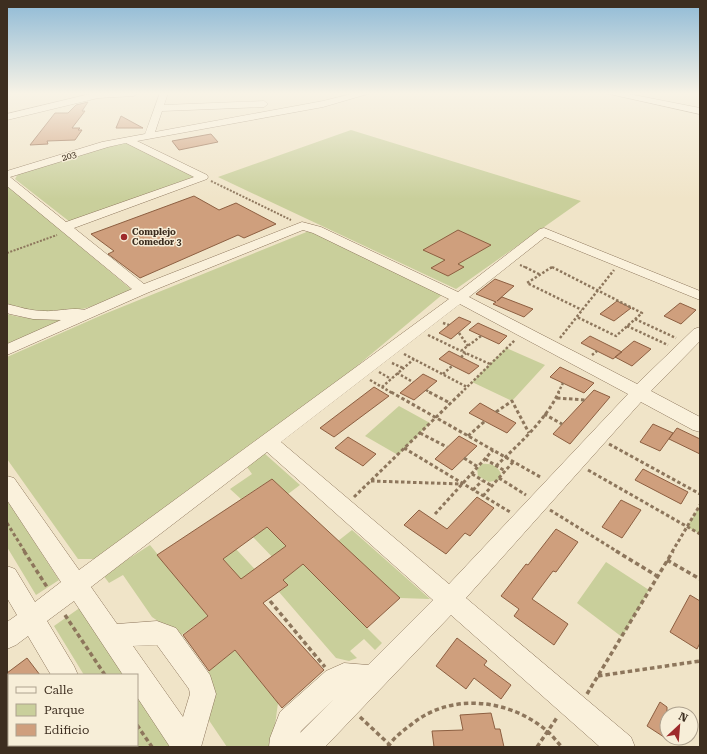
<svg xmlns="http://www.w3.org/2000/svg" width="707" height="754" viewBox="0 0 707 754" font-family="'Roboto Serif',serif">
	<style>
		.green { fill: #c9cf9b }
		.building { fill: #cf9f7d; stroke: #8d5f41; fill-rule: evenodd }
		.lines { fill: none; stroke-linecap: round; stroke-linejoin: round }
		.minor-casing { stroke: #8d765c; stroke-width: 1 }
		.path-far3 { stroke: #8d765c; stroke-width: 2; stroke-dasharray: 2 1.5; stroke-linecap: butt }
		.path-far2 { stroke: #8d765c; stroke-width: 2.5; stroke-dasharray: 2.5 2; stroke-linecap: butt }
		.path-far1 { stroke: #8d765c; stroke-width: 3; stroke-dasharray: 3.5 2.5; stroke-linecap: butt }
		.path { stroke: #8d765c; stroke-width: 3.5; stroke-dasharray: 4.5 3; stroke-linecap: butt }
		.minor { fill: #faf1dc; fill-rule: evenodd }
		.poi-dot { fill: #9e2a2b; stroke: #f7eed8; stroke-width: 1.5 }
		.labels { text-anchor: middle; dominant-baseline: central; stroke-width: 3; stroke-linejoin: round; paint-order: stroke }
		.far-street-label { font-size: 9px; fill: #3d2e20; stroke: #f7eed8 }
		.far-poi-label { font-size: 9px; font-weight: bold; fill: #3d2e20; stroke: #f7eed8; text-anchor: start }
	</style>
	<rect width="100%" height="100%" fill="#f0e4c8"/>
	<path class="green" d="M351,130L581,201L456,289L218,177Z
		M127,142L197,178L70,222L15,179L18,174L104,147Z
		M7,185L132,290L90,307L74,311L28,312L7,305Z
		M309,231L443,294L351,371L94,559H78L7,459V357L102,315Z
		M7,314C32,321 56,319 81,315L7,346Z
		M506,348L545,365L512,401L472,382Z
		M399,406L430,423L398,455L365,436Z
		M264,453L300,485L288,494L272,479L241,499L230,489L252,474L247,467Z
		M482,464C491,463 498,466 501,474L498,480L489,482L478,476L477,469Z
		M7,500L59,580L36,595L7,547Z
		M700,505V534L687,527Z
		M267,527L292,552L278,563L253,537Z
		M352,530L430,599L400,598L338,541Z
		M150,545L208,616L180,636L152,617L123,575L109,583L103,575Z
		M236,549L261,576L247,586L223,559Z
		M606,562L649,590L622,637L577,603Z
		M303,564L382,643L375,650L364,639L350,651L357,658L349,661L336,658L279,592L288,585L283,580Z
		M81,607L125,675H84L54,626Z
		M235,650L278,703L272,747H227L204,713L208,672Z
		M137,693L172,747H128L127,745H137Z"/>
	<path class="building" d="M88,102L82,111H85L72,128H80L78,130H82L75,140L47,141L48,144L30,145L55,113H68L76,105Z
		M121,116L143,128H116Z
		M211,134L218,142L179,150L172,141Z
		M194,196L219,210L236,203L276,224L244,238L238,235L140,278L108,254L114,251L91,234Z
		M458,230L491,245L458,264L464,267L448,276L431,268L445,260L423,250Z
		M495,279L514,286L497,301L502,297L533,309L524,317L493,304L496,302L476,294Z
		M617,301L631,308L614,321L600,314Z
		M680,303L696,310L681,324L664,316Z
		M459,317L471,322L451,339L439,333Z
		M478,323L489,328L507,336L499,344L469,330Z
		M590,336L622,352L613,359L581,343Z
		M634,341L651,349L632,366L615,357Z
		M449,351L479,366L469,374L439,359Z
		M560,367L594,383L584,393L550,377Z
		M423,374L437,381L414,400L400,393Z
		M374,387L389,396L334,437L320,428Z
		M594,390L610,397L570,444L553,434Z
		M480,403L496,412L516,423L507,433L469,413Z
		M653,424L673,433L660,451L640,442Z
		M677,428L700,439V454L669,439Z
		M459,436L477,446L452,470L435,459Z
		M348,437L376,454L363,466L335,448Z
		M643,469L688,492L681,504L635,480Z
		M272,479L400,598L367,628L303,564L283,580L288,585L263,603L324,670L282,708L235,650L209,671L183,635L208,616L157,555ZM267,527L286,546L241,579L223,559Z
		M477,497L494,508L470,536L465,533L446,554L404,525L419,510L447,529Z
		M621,500L641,510L622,538L602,527Z
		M556,529L578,542L556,572L553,571L532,599L568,624L554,645L514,616L519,609L501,596L526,564L528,565Z
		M690,595L700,601V643L697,649L670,632Z
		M457,638L487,661L484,665L511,685L501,699L474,678L466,689L436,666Z
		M27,658L40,675H7V673Z
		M660,702L667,707V739L647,726Z
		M491,713L495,729H500L504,747H434L432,731L463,730L460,715Z"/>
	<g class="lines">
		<defs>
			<path id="minor" d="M94,93H138L134,96L98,98L7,120V114Z
				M160,93H168L164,105L264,101L268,104L264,107L162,111L155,132L323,101L355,93H371L323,107L137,141L207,175L208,177L207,179L74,228L144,284L302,222L321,227L458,292L540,229L544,228L700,291V300L545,237L469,297L637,384L694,329L700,327V341L651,391L700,417V432L693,430L641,402L466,598L631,737L635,747H600L451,615L325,747H269L270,738L280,712L326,671L344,663L368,665L433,600L267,452L91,587L117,624L157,621L176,628L210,675L216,694L201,747H170L137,697V675H123L74,601L47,621L74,666L78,675H51L28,636L16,645L7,649V622L17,615L7,598V566L15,569L35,602L61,582L7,500V476L14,478L79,570L449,299L313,233L303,230L147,293L7,355V344L61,320L33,319L10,314L7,313V304C19,307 31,311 44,311C55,312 74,307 84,310L132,289L7,186V171L102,142L145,134ZM126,143L194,177L66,222L10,177L108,147ZM460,304L628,394L449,584L281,442ZM157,645L189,689L190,694L183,717L133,646ZM334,699L300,733L301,731Z
				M605,93H624L700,108V114Z
				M93,745H121L122,747H94Z"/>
		</defs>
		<use href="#minor" class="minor-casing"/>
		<path class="path-far3" d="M211,181L291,220
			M7,253L57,235
			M520,265L527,268
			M550,268H554"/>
		<path class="path-far2" d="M525,267L539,274
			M552,267L527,283L582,310
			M552,267L642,313L616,336L577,317
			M635,319L676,338
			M443,323L449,325
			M627,326L668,345
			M459,333L468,346
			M428,335L461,351
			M481,336L461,351L490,364
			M560,338L614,270
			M404,354L467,387
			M592,355L597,351
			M461,357L466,353
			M392,363L403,368
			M379,372L391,379
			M397,373L413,382
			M443,374L452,366
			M370,380L392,393
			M382,387L414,359
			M426,390L431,393
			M461,393L515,340
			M558,393L563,383"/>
		<path class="path-far1" d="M391,392L542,478
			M429,392L450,403
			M557,398L585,400
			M496,412L512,401L529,433
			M544,414L562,424
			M420,433L447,447
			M468,436L485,421
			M609,444L700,494
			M404,448L510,512
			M464,458L478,467
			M485,459L505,471
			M496,466C519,444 545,421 559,392
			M588,470L700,534
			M472,474L492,486
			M499,478L526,495
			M371,481L462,484
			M473,490L482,481
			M483,496L513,462
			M354,497L462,392
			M550,510L618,552
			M435,514L493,450
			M7,523L25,552
			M672,552L700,505"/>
		<path class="path" d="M24,551L47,587
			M616,551L657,576
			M667,560L700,579
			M270,601L325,667
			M65,615L105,675
			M598,676L700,661
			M587,694L673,551
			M360,717L392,747
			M137,725L152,747
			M7,745L15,747
			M78,747L80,745
			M388,747C394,737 403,731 412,724C451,692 510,699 547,731C553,736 557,742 562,747
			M537,747L558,716"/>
		<use href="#minor" class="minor"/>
	</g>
	<linearGradient id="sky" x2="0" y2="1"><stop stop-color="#8fbad6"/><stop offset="0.47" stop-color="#f8f3e6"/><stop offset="1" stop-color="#f8f3e6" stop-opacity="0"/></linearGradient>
	<rect width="707" height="199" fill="url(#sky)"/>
	<circle class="poi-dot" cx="124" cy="237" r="4"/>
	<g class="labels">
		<g class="far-street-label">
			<text transform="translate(69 156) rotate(-17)">203</text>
		</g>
		<g class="far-poi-label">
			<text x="132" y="232">Complejo<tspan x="132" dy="10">Comedor 3</tspan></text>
		</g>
	</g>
	<rect width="707" height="754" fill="none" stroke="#3d2e20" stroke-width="16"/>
	<rect x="8" y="674" width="130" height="72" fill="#f7eed8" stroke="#ada18e"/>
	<rect x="16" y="687" width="20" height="6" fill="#faf1dc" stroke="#ada18e"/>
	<text x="44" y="694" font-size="12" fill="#3d2e20">Calle</text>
	<rect x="16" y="704" width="20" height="12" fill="#c9cf9b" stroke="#ada18e"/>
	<text x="44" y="714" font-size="12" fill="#3d2e20">Parque</text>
	<rect x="16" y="724" width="20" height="12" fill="#cf9f7d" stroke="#ada18e"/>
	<text x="44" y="734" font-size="12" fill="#3d2e20">Edificio</text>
	<g transform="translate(679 726) rotate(26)"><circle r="19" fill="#f7eed8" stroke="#ada18e"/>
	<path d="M0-3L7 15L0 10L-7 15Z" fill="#9e2a2b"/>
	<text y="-6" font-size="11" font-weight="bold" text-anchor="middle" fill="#3d2e20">N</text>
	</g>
</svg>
